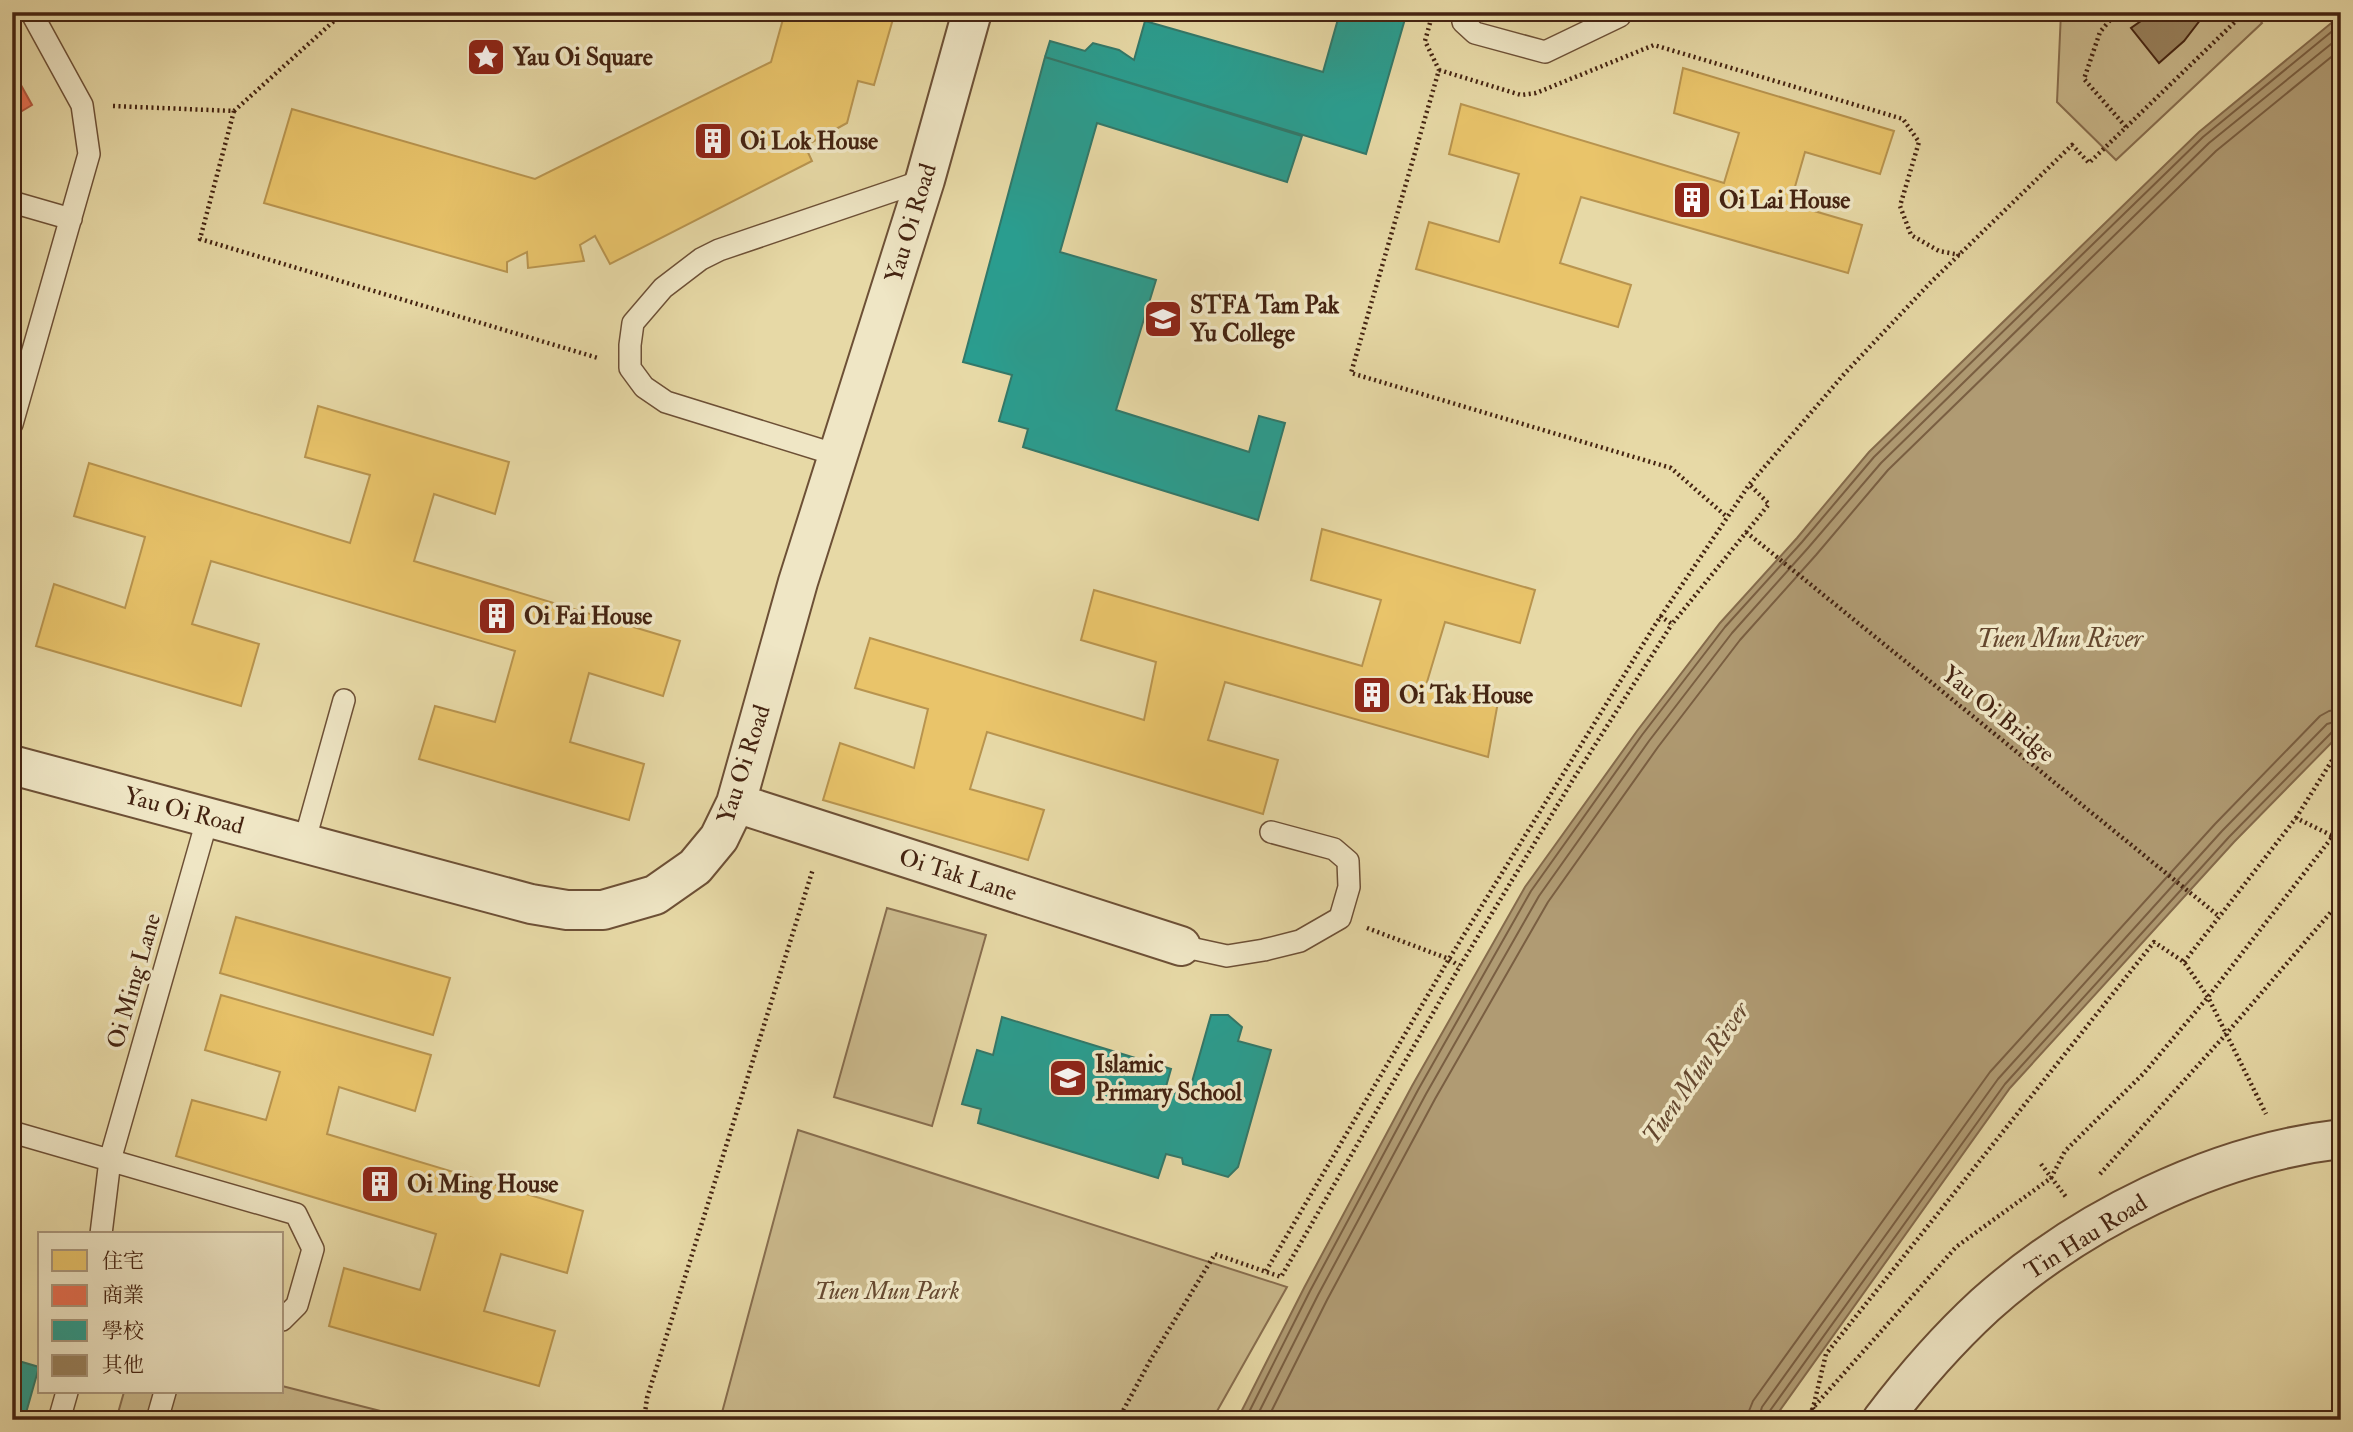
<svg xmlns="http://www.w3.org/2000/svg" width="2353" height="1432" viewBox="0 0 2353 1432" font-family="'IM FELL Double Pica','Noto Serif TC',serif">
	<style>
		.green { fill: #cbba8d; stroke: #886e4f; stroke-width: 2 }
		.water { fill: #b09b73; stroke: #856b4c; stroke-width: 2 }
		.homes { fill: #e9c46a; stroke: #b8944f; stroke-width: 2 }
		.shops { fill: #e76f51; stroke: #b6583e; stroke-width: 2 }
		.schools { fill: #2a9d8f; stroke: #327869; stroke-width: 2 }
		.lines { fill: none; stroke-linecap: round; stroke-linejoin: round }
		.shore { stroke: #7a5f42; stroke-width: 2 }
		.building { fill: #99825e; stroke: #442311; stroke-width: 2 }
		.service-casing { stroke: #6d5036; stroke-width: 24 }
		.minor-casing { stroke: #6d5036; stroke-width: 42 }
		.path { stroke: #442311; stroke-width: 4.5; stroke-dasharray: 2 3.5; stroke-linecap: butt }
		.service { stroke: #efe6c5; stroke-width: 21 }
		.minor { stroke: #efe6c5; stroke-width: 38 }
		.labels { text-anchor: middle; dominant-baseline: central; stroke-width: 7; stroke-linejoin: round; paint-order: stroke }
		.poi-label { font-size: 24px; font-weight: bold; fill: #442311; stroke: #efe6c5; text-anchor: start }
		.street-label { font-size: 24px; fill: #442311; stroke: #efe6c5 }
		.park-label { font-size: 24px; font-style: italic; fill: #664930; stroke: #efe6c5 }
		.water-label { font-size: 26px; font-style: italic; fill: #64472e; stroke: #efe6c5 }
	</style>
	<rect width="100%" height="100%" fill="#e7d9a6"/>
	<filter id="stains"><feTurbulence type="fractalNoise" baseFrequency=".00286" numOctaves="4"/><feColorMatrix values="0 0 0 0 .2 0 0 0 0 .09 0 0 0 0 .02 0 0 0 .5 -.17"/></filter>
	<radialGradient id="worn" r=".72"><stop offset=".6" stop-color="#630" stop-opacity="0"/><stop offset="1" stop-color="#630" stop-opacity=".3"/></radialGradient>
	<path class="green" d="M2061,12H2254L2262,23L2116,160L2057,102Z
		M887,908L986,935L932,1126L834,1097Z
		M798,1130L1287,1287L1212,1420H720Z
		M282,1386L416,1420H116L124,1392H282Z"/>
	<path class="water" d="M2341,15V733L2234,842L2010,1088L1773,1420H1237L1304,1288L1412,1086L1525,887L1637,731L1720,623L1797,538L1869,452L2199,132Z"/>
	<path class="homes" d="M785,12H895L874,85L858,81L847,123L805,146L812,161L610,264L595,236L580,245L584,261L528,268L527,252L507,262V272L264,203L292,109L535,179L771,62Z
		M1683,68L1894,131L1880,174L1805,152L1790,204L1862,225L1848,273L1581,197L1560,263L1631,285L1618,327L1416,269L1429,222L1499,242L1519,174L1449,154L1461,104L1724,183L1739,133L1674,113Z
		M318,406L509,462L495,514L434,494L414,561L680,641L663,696L589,673L570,742L644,764L629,820L419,759L435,706L495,722L515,651L211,561L192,624L259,644L241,706L36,646L54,584L125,608L145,537L74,516L89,463L350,543L370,475L305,457Z
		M1322,529L1535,590L1520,643L1445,622L1427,682L1498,702L1488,757L1225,682L1208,740L1278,760L1263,814L987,732L970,789L1044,810L1028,860L823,800L840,743L914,768L928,709L855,688L870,638L1144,720L1156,662L1081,640L1094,590L1362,666L1381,600L1311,580Z
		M236,917L450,978L433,1035L220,973Z
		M221,995L431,1055L415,1111L339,1087L327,1134L583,1211L567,1273L501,1254L484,1311L555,1331L539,1386L329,1326L344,1268L420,1290L436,1234L176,1156L192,1100L266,1120L280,1072L205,1050Z"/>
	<path class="shops" d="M12,69L32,105L12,117Z"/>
	<path class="schools" d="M1340,12H1407L1366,154L1045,57L1050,41L1085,51L1093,43L1119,50L1134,60L1145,21L1323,72Z
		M1045,57L1302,136L1287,182L1097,123L1060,252L1156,280L1116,410L1249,452L1259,416L1285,423L1258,520L1023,447L1028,429L999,421L1012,375L963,362Z
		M1211,1015H1228L1242,1027L1238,1041L1271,1050L1238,1167L1228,1177L1183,1164L1182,1158L1166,1154L1158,1178L978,1123L981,1109L962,1104L977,1050L993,1055L1002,1017L1171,1069L1165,1090L1188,1096Z
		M12,1359L39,1367L24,1420H12Z"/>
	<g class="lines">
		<path class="shore" d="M1245,1420L1310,1291L1418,1090L1531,891L1642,735L1725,627L1802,542L1874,457L2203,137L2341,24
			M1255,1420L1318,1295L1426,1094L1539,896L1649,741L1732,633L1808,548L1881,463L2209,143L2341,36
			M1267,1420L1327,1300L1435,1099L1548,902L1658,747L1740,640L1816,555L1888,470L2216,151L2341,49
			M1748,1420L1749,1411L1753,1401L1990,1072L2215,824L2320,716L2329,711L2341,709
			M1758,1420L1762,1407L1998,1079L2222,831L2327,724L2341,720
			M1767,1420L1769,1412L2005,1084L2229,837L2333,731L2341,728"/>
	</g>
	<path class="building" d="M2154,12H2197L2201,19L2184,41L2159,63L2131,28Z"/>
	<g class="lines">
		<defs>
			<path id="service" d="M1462,12L1463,22L1475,33L1545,52L1620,16L1622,12
				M12,202L71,219
				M12,424L89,154L82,105L31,12
				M837,455L666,402L644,387L630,368V345L633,323L663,288L701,259L719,250L925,180
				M304,843L344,700
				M1181,946L1227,956L1264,950L1300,941L1340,918L1349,887L1348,861L1334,849L1271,832
				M12,1132L296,1214L313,1249L297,1305L282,1320
				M101,1234L110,1160L208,817
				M59,1420L67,1392
				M157,1420L165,1392"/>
			<path id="minor" d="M12,765L531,904L567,910H603L655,895L695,867L719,838L736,803L798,582L925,180L972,12
				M736,803L1181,946
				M1882,1420C1913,1379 1947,1340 1985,1305C2080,1220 2213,1154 2341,1139"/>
		</defs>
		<use href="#service" class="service-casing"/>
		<use href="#minor" class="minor-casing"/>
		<path class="path" d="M2117,12L2100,32L2084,79L2126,127
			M1430,23L1425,41L1439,70L1351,373L1671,468L1727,517
			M1439,70L1521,95L1536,93L1654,45L1903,119L1919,142L1900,206L1911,235L1939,251L1960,255
			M113,106L234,111L344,12
			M234,111L200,239L598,358
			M1746,532L2220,917
			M1660,616L1672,624L1769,504L1750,485
			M2296,818L2341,746
			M1367,928L1449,959L1459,966
			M2184,962L2296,818L2341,840
			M2041,1164L2066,1197
			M2100,1174L2227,1033L2337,905
			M1266,1271L1449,959L1655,625L1749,485L1845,373L1929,284L2072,145L2089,163L2240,17L2236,12
			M1821,1418L1813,1408L1826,1354L2154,942L2184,962L2208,997L2266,1114
			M644,1420L647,1398L813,869
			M1118,1420L1151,1359L1215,1254L1281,1277L1460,966L1574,778L1672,624
			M1806,1420L1813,1408L1956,1247L2051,1178L2065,1151L2144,1073L2208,997L2333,836L2341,815"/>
		<use href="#service" class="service"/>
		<use href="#minor" class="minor"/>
	</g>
	<defs>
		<symbol id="sight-square" viewBox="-11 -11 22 22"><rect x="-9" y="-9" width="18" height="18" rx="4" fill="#8f2418" stroke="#efe6c5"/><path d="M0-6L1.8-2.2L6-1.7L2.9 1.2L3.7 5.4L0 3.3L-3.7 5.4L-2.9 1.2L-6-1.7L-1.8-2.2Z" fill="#fff"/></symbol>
		<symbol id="building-square" viewBox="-11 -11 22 22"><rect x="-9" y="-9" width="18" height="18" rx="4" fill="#8f2418" stroke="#efe6c5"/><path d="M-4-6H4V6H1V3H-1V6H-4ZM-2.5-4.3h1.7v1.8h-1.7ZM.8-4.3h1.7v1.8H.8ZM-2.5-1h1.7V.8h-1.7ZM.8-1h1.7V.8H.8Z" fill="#fff"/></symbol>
		<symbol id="school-square" viewBox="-11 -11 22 22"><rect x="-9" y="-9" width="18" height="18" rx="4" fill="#8f2418" stroke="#efe6c5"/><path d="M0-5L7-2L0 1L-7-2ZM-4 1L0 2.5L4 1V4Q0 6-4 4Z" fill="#fff"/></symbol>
	</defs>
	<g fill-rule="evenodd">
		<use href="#sight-square" x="464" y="35" width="44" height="44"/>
		<use href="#building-square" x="691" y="119" width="44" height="44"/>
		<use href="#building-square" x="1670" y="178" width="44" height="44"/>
		<use href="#school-square" x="1141" y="297" width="44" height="44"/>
		<use href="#building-square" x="475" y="594" width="44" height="44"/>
		<use href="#building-square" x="1350" y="673" width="44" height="44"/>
		<use href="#school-square" x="1046" y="1056" width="44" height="44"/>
		<use href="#building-square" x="358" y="1162" width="44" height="44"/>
	</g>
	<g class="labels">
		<g class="poi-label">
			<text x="513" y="57">Yau Oi Square</text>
			<text x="740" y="141">Oi Lok House</text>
			<text x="1719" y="200">Oi Lai House</text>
			<text x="1190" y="305">STFA Tam Pak<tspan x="1190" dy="28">Yu College</tspan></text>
			<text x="524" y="616">Oi Fai House</text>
			<text x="1399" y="695">Oi Tak House</text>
			<text x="1095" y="1064">Islamic<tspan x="1095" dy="28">Primary School</tspan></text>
			<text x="407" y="1184">Oi Ming House</text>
		</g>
		<g class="street-label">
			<text transform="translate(911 223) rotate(-73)">Yau Oi Road</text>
			<text transform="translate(1998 714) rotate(39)">Yau Oi Bridge</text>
			<text transform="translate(744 764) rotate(-72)">Yau Oi Road</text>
			<text transform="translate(184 811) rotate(15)">Yau Oi Road</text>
			<text transform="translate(958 875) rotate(18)">Oi Tak Lane</text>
			<text transform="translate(134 981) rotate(-74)">Oi Ming Lane</text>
			<text transform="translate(2086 1237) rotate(-32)">Tin Hau Road</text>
		</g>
		<g class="park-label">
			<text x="887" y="1291">Tuen Mun Park</text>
		</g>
		<g class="water-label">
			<text x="2060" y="639">Tuen Mun River</text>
			<text transform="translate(1696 1073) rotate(-55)">Tuen Mun River</text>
		</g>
	</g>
	<rect width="2353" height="1432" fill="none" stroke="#e7d9a6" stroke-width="42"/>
	<rect x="14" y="14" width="2325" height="1404" fill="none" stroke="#442311" stroke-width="3.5"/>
	<rect x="21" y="21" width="2311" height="1390" fill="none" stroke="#442311" stroke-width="2"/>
	<rect x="38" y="1232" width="245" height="161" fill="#efe6c5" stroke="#ab987d" stroke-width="2"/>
	<rect x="52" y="1250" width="35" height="21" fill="#e9c46a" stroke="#ab987d" stroke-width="2"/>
	<text x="102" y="1268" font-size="21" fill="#442311">住宅</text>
	<rect x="52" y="1285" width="35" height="21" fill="#e76f51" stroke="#ab987d" stroke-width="2"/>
	<text x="102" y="1302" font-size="21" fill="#442311">商業</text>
	<rect x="52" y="1320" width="35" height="21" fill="#2a9d8f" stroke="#ab987d" stroke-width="2"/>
	<text x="102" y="1338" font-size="21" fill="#442311">學校</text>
	<rect x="52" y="1355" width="35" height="21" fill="#99825e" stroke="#ab987d" stroke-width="2"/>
	<text x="102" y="1372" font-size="21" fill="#442311">其他</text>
	<rect width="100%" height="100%" filter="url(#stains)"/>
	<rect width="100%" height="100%" fill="url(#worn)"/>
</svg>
